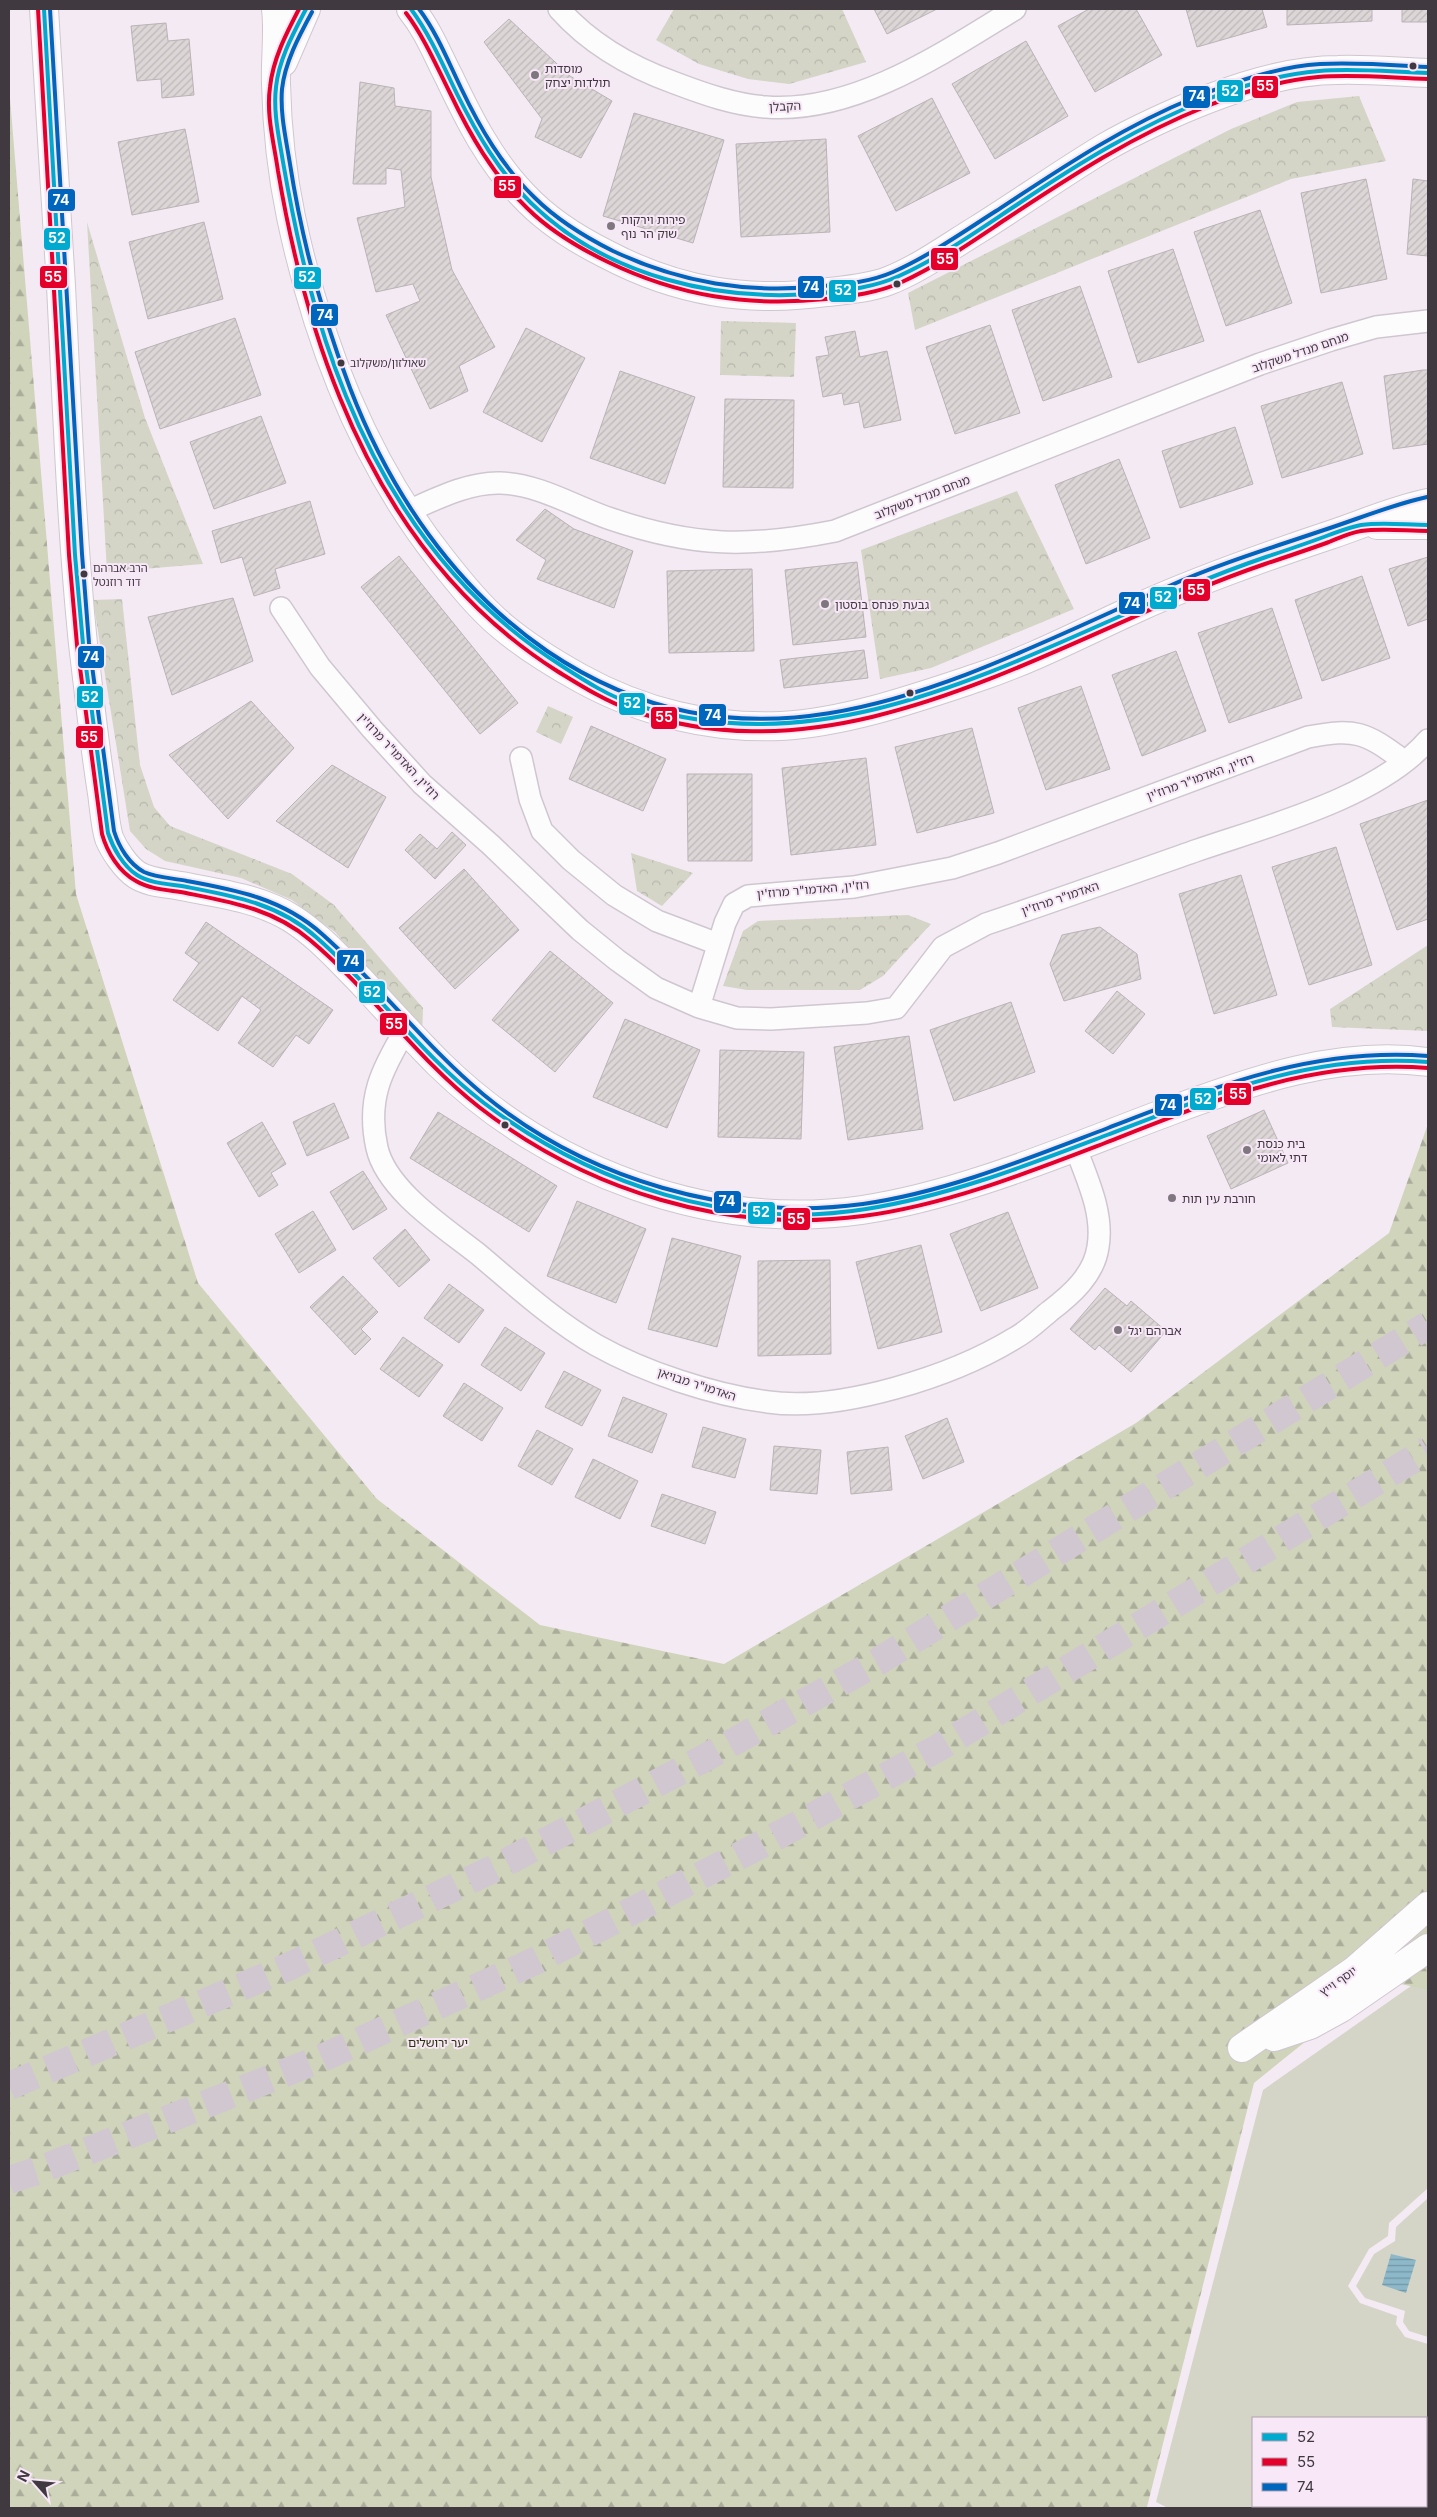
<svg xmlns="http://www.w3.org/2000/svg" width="1437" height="2517" viewBox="0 0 1437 2517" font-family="Inter,'Noto Sans Hebrew',sans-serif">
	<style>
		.grass { fill: #d4d5c7; fill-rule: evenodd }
		.forest { fill: url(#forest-firs) }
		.park { fill: url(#park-crowns) }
		.water { fill: url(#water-rules) }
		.building { fill: url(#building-hatch); stroke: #bab3b4 }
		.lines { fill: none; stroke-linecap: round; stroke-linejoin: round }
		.highway-tunnel { stroke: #d0c7d0; stroke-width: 28; stroke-dasharray: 28 14; stroke-linecap: butt }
		.street-casing { stroke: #cfc7cf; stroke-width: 24 }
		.secondary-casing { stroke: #cfc7cf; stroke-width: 30 }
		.street { stroke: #fdfcfd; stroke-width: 21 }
		.secondary { stroke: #fdfcfd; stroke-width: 28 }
		.bus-1-casing { stroke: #f7e7f7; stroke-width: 8 }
		.bus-2-casing { stroke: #f7e7f7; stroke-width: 8 }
		.bus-3-casing { stroke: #f7e7f7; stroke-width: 8 }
		.bus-1 { stroke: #00a9ce; stroke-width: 4 }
		.bus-2 { stroke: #e4002b; stroke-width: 4 }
		.bus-3 { stroke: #0065bd; stroke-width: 4 }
		.bus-dot { fill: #403940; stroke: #f7e7f7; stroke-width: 2 }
		.poi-dot { fill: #7f777f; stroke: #f7e7f7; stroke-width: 2 }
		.labels { text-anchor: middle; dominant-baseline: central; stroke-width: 4; stroke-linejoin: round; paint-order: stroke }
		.bus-label { font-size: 11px; fill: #403940; stroke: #f7e7f7; text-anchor: start }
		.poi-label { font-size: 12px; fill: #403940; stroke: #f7e7f7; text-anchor: start }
		.street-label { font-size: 12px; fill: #403940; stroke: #f7e7f7 }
		.park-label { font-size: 12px; fill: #293209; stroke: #f7e7f7 }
		.line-badge { stroke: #f7e7f7; stroke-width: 2 }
		.badge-label { font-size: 14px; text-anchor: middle; font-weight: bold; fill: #fff }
	</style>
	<defs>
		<pattern id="forest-firs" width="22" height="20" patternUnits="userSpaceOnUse" patternTransform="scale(1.25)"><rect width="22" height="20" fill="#d0d4bb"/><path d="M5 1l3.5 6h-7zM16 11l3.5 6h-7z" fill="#aaad99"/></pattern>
		<pattern id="park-crowns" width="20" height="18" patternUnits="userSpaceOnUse" patternTransform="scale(1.25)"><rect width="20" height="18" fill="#d4d5c7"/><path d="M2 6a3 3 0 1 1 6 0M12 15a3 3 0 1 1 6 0" fill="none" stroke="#b7b8ac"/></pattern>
		<pattern id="water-rules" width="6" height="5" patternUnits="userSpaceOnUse" patternTransform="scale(1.25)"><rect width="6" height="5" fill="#8cb8c9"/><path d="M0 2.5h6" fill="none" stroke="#7497a5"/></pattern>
		<pattern id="building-hatch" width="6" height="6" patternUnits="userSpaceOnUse" patternTransform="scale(1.25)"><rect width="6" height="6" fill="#ddd6d7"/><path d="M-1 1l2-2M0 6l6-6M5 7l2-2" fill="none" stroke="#bfb8ba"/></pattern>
	</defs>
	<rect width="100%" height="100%" fill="#f4eaf4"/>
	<path class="grass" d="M1428,1974L1427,2189L1389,2223L1388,2236L1369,2249L1348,2286L1360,2303L1397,2316L1396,2324L1405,2337L1428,2344V2508H1168L1156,2502L1263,2090ZM1253,2418H1426V2506H1253Z
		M1428,2198V2337L1409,2331L1403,2322L1405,2311L1365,2298L1356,2286L1374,2254L1395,2241L1396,2227Z"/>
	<path class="forest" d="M9,86L76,894L198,1283L377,1499L540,1625L724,1664L1136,1423L1389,1233L1428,1124V1990L1396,1983L1347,2008L1254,2083L1147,2507L1149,2508H9Z"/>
	<path class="park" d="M674,9H842L866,62L789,84L748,79L699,64L656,40Z
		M1359,96L1386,161L1291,179L915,330L908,293L1231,129L1297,102Z
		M87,222L145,418L203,564L107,572Z
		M721,321L796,323L794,377L720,375Z
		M1017,491L1074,609L931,668L880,679L861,550Z
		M122,599L140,765L154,807L170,826L292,874L334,905L423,1008L422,1036L335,932L292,900L241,878L165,861L146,849L130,831L93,600Z
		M548,706L573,717L561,744L536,732Z
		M631,853L693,873L662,906L637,891Z
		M908,915L931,924L883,976L860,990H747L723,986L743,931L758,921Z
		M1428,945V1031L1332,1027L1330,1009Z"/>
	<path class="water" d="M1391,2254L1416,2260L1406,2293L1382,2285Z"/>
	<path class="building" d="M874,9H937L887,34Z
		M1089,9H1136L1162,55L1095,92L1058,26Z
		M1186,9H1262L1267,27L1197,47Z
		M1287,9H1372V21L1287,25Z
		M1402,9H1428V22H1402Z
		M509,19L570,76L612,101L581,158L535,137L542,119L484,42Z
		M166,23L168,41L189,39L194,95L162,98L161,79L137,81L131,26Z
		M1026,41L1068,116L995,159L952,84Z
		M360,82L394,88L395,106L431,111V177L452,270L495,347L459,366L468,391L430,409L386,315L420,301L413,284L376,292L357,218L405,207L401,170L386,168V184H353Z
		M932,98L970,173L896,211L858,136Z
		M634,113L724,140L693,243L603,216Z
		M185,129L199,202L132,215L118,142Z
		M826,139L830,232L741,237L736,144Z
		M1366,179L1387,279L1321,293L1301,193Z
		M1413,179L1428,181V256L1407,254Z
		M1260,210L1292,303L1226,326L1194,232Z
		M204,222L223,299L148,319L129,242Z
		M1173,249L1204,341L1138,363L1108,271Z
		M1080,286L1112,377L1043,401L1012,310Z
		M235,318L261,395L160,429L135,352Z
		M990,325L1020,413L955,434L926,347Z
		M526,328L585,358L542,442L483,412Z
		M855,331L860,357L887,351L901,420L864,428L859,402L844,405L842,393L823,397L816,357L829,355L825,337Z
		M1423,370H1428V444L1393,449L1384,376Z
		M620,371L695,397L665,484L590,458Z
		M1342,382L1363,454L1282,478L1261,406Z
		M725,399L794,400L793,488L723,487Z
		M261,416L286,483L214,509L190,442Z
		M1235,427L1253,484L1180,508L1162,451Z
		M1119,459L1150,538L1086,564L1055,485Z
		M310,501L325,554L275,569L280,588L254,596L242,557L221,563L212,531Z
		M545,509L574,529L633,551L614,608L537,579L546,560L516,540Z
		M399,556L518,703L480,734L361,587Z
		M1428,557V619L1408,626L1389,569Z
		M857,562L866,637L793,645L785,570Z
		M752,569L754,651L669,653L667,571Z
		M1362,576L1390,658L1322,681L1295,600Z
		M233,598L253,661L172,695L148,617Z
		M1272,608L1302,698L1229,723L1198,633Z
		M864,650L868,678L784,688L780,660Z
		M1176,651L1206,731L1142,756L1112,675Z
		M1081,686L1110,769L1046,790L1018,708Z
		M251,701L294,748L228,819L169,755Z
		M591,726L666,759L643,811L569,779Z
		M972,728L994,813L917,833L895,747Z
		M866,758L876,845L791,855L782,768Z
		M332,765L386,797L348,868L276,821Z
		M687,774H752V861H688Z
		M1428,800V919L1397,930L1360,824Z
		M452,832L466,845L435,879L405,850L420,834L437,849Z
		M1336,847L1372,965L1309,985L1272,867Z
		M464,869L519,930L455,989L399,928Z
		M1241,875L1277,995L1214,1014L1179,894Z
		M206,922L333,1010L309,1044L296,1035L273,1067L238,1043L261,1010L242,996L218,1031L173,1000L199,963L185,953Z
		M1100,927L1137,954L1141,979L1064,1001L1050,964L1062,935Z
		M550,951L613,1003L555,1072L492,1020Z
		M1117,991L1145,1014L1113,1054L1085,1031Z
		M1011,1002L1035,1072L954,1101L930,1030Z
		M625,1019L700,1050L667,1128L593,1097Z
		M909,1036L923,1129L848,1140L834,1047Z
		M720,1050L804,1052L801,1139L718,1137Z
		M334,1103L349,1138L307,1156L293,1122Z
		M1264,1110L1288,1163L1231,1189L1207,1136Z
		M438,1112L557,1186L529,1232L410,1158Z
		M262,1122L286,1164L271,1173L278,1185L259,1197L227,1143Z
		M363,1171L387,1209L353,1230L330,1192Z
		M577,1201L646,1229L616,1303L547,1276Z
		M313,1211L336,1250L299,1273L275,1234Z
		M1008,1212L1038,1288L981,1311L950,1234Z
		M405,1229L430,1260L399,1287L373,1258Z
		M672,1238L741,1256L717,1347L648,1329Z
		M921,1245L942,1332L878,1349L856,1262Z
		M830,1260L831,1354L758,1356V1261Z
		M343,1276L378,1312L361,1329L371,1339L355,1355L310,1307Z
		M449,1284L484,1310L459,1343L424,1318Z
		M1105,1288L1127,1306L1131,1301L1166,1331L1131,1372L1099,1345L1095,1350L1070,1329Z
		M505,1327L545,1353L521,1391L481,1365Z
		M403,1337L443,1365L419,1397L380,1369Z
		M564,1371L601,1390L582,1426L545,1407Z
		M464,1383L503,1408L482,1441L443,1416Z
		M623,1397L667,1414L652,1453L608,1436Z
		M947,1418L964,1462L923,1479L905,1436Z
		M703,1427L746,1439L735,1478L692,1467Z
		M537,1430L573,1449L552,1485L518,1466Z
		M774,1446L821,1450L817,1494L770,1490Z
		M888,1447L892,1490L851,1494L847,1452Z
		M593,1459L638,1481L620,1519L575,1497Z
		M662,1494L716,1512L705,1544L651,1526Z"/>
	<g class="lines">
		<path class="highway-tunnel" d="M9,2086L290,1966L495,1868L701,1760L877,1662L1428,1325
			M9,2180L37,2171L320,2059L535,1961L764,1843L938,1748L1428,1450"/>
		<defs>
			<path id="street" d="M559,9C591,45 630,67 675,83C704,94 735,105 766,107C854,114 943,53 1015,9
				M406,512C434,500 468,482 500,483C539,484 575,507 611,519C694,547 749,548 835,531L1260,364L1331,340L1376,327L1428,321
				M281,608L320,667L372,729L422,784L491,845L580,930L617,960L656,988L699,1007L725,923L734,904L748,896L854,887L952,868L998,853L1308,737C1356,728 1365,732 1404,761
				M521,758L530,799L542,831L571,860L614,895L657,921L718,944
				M699,1007L737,1018L771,1019L867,1013L896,1008L943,947L986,924C1057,900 1127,875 1198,850C1268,826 1379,797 1428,740
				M406,1029C382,1069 366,1099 377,1148C381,1166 396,1185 409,1198C430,1219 455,1236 478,1254C515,1285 553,1320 596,1345C644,1372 713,1395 768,1402C841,1412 953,1376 1015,1338C1028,1331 1039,1320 1050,1311C1071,1295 1094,1275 1098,1247C1104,1212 1086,1177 1075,1146"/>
			<path id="secondary" d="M44,9C49,101 56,193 61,286C67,405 71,525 83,644C89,693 94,743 102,793C104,807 105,825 109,838C114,850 126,868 137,875C150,883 166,883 181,886C217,893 259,898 291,918C318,935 338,958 360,980C386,1008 412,1037 439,1064C548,1171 710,1232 862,1210C964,1195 1073,1147 1170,1111C1253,1080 1339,1050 1428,1062
				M276,9C279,33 275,59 276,84C277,128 282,174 291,217C317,340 363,460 441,559C460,583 480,608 503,627C527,647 553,663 580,678C641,712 711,729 781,726C847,722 913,699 976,678C1031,660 1084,632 1137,608C1201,579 1267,556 1333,534C1365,523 1395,510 1428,503
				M411,9C428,30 437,54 449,77C469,119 490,161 523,195C546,220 576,239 606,254C678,292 748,303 828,292C847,290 870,288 888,281C919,269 949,247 977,230C1020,203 1061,174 1104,148C1133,131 1177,111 1208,99C1249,83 1293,70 1338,70C1368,69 1398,72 1428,73
				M283,62L306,9
				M1377,525H1428
				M1274,2037L1310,2025L1341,2008L1428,1948
				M1242,2048L1355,1970L1428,1906"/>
		</defs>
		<use href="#street" class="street-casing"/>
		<use href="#secondary" class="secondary-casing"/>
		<use href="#street" class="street"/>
		<use href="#secondary" class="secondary"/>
		<defs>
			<path id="bus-1" d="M44,9L75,555L83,644L108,833C113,848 123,866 137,875C151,884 171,884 187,887C234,896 279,904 316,937C376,989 421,1055 484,1103C591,1184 732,1231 866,1209C949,1196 1028,1165 1107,1135C1214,1094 1311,1053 1428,1062
				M306,9C293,34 279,59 276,87C273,112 279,137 283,162C297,242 315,321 346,396C391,506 460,602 562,666C585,681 610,697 636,705C860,777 1062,626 1266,557C1287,550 1308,543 1329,535C1340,531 1350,527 1361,525C1383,522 1406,525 1428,525
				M411,9C430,35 443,65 457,94C477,134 499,172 531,203C607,277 720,303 823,293C849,290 875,287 899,276C941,257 980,229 1018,204C1079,163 1139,126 1208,99C1244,85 1281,74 1319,71C1355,68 1392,72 1428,73"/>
			<path id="bus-2" d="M38,9L69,555L77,645L102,834C107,852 119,872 136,881C151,890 170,890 186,893C231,902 274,909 310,940C371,991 416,1058 479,1107C587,1191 727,1234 863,1216C946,1205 1027,1173 1105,1143C1212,1101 1310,1059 1428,1068
				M299,9C286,34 273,59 270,87C266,115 274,143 278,171C291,248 310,325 340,398C385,509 455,606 557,671C580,685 605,701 631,710C852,788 1064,632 1265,564C1286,557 1307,550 1329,542C1339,538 1349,533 1361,531C1382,528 1406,531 1428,531
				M406,13C424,37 436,65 450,93C470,135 493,175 527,208C550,231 579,248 608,262C678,296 748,307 826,299C852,296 878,293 902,282C939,265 973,241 1006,219C1071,176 1134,135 1207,106C1243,92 1280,80 1318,77C1355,74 1391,78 1428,79"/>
			<path id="bus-3" d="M50,9L82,554L89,643L114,831C119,847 129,864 144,872C157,878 173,878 187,881C237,890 283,899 322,934C379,984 425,1046 484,1095C586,1179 731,1222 863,1204C947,1192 1029,1158 1108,1128C1215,1087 1311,1047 1428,1056
				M419,9C437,33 448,61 461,88C480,128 502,166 534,197C557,220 585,237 613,251C681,283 748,294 823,286C847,284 870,282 893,272C929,256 963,232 996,211C1060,169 1122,127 1193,98C1234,82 1276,67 1320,64C1356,62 1392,65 1428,67
				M312,12C299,36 285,62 282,89C280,114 286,139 290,164C302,241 322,315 350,388C390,492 454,587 547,651C761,796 962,677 1167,587C1218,564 1271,548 1324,530C1358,519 1391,505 1427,497"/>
		</defs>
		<use href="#bus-1" class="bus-1-casing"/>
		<use href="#bus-2" class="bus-2-casing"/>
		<use href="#bus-3" class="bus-3-casing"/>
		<use href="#bus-1" class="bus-1"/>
		<use href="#bus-2" class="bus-2"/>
		<use href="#bus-3" class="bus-3"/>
	</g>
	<g class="bus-dot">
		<circle cx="1413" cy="66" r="4.5"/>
		<circle cx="897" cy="284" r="4.5"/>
		<circle cx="341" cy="363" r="4.5"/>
		<circle cx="84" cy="574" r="4.5"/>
		<circle cx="910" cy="693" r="4.5"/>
		<circle cx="505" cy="1125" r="4.5"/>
	</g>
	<g class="poi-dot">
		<circle cx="535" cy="75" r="5"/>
		<circle cx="611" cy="226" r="5"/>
		<circle cx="825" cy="604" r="5"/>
		<circle cx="1247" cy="1150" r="5"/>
		<circle cx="1172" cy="1198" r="5"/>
		<circle cx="1118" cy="1330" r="5"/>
	</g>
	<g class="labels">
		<g class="bus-label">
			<text x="350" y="363">שאולזון/משקלוב</text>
			<text x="93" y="568">הרב אברהם<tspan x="93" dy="14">דוד רוזנטל</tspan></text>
		</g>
		<g class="poi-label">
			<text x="545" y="68">מוסדות<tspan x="545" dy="14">תולדות יצחק</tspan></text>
			<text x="621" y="219">פירות וירקות<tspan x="621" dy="14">שוק הר נוף</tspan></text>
			<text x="835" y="604">גבעת פנחס בוסטון</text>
			<text x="1257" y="1143">בית כנסת<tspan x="1257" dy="14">דתי לאומי</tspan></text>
			<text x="1182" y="1198">חורבת עין תות</text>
			<text x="1128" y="1330">אברהם יגל</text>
		</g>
		<g class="street-label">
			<text transform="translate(785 106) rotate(-3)">הקבלן</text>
			<text transform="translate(1300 352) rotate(-19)">מנחם מנדל משקלוב</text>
			<text transform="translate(922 497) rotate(-21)">מנחם מנדל משקלוב</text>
			<text transform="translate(399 756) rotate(47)">רוז'ין, האדמו"ר מרוז'ין</text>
			<text transform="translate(1200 777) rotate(-20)">רוז'ין, האדמו"ר מרוז'ין</text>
			<text transform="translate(813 889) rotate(-5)">רוז'ין, האדמו"ר מרוז'ין</text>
			<text transform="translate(1060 898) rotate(-19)">האדמו"ר מרוז'ין</text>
			<text transform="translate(697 1384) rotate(18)">האדמו"ר מבויאן</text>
			<text transform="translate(1338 1981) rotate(-35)">יוסף וייץ</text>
		</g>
		<g class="park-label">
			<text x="438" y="2042">יער ירושלים</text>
		</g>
	</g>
	<g class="line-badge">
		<rect x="1251" y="75" width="28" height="24" rx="5" fill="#e4002b"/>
		<rect x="1216" y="79" width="28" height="24" rx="5" fill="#00a9ce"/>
		<rect x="1182" y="85" width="29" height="24" rx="5" fill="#0065bd"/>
		<rect x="493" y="175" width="29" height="24" rx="5" fill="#e4002b"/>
		<rect x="47" y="188" width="29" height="24" rx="5" fill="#0065bd"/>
		<rect x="43" y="227" width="28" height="24" rx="5" fill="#00a9ce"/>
		<rect x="930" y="247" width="29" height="24" rx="5" fill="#e4002b"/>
		<rect x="39" y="265" width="29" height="24" rx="5" fill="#e4002b"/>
		<rect x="293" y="266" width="29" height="24" rx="5" fill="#00a9ce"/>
		<rect x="797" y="275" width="28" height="24" rx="5" fill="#0065bd"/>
		<rect x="828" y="279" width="29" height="24" rx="5" fill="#00a9ce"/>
		<rect x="310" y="303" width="29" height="24" rx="5" fill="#0065bd"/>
		<rect x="1182" y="578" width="29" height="24" rx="5" fill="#e4002b"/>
		<rect x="1149" y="586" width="29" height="24" rx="5" fill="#00a9ce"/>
		<rect x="1118" y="591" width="28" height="24" rx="5" fill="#0065bd"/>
		<rect x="77" y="645" width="28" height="24" rx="5" fill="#0065bd"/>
		<rect x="76" y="685" width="28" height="24" rx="5" fill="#00a9ce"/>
		<rect x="618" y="692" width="28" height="24" rx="5" fill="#00a9ce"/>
		<rect x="698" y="703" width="29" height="24" rx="5" fill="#0065bd"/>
		<rect x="650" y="706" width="28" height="24" rx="5" fill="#e4002b"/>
		<rect x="75" y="725" width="29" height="24" rx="5" fill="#e4002b"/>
		<rect x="336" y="949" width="29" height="24" rx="5" fill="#0065bd"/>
		<rect x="358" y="980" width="28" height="24" rx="5" fill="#00a9ce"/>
		<rect x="379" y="1012" width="29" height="24" rx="5" fill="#e4002b"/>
		<rect x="1223" y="1082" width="29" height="24" rx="5" fill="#e4002b"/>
		<rect x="1189" y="1087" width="28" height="24" rx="5" fill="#00a9ce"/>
		<rect x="1154" y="1093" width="29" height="24" rx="5" fill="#0065bd"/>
		<rect x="713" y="1190" width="29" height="24" rx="5" fill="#0065bd"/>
		<rect x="747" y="1201" width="29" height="24" rx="5" fill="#00a9ce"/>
		<rect x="782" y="1207" width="29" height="24" rx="5" fill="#e4002b"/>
	</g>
	<g class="badge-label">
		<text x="1265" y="91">55</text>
		<text x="1230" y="96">52</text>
		<text x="1197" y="101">74</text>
		<text x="507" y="191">55</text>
		<text x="61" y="205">74</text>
		<text x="57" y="243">52</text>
		<text x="945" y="264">55</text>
		<text x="53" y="282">55</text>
		<text x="307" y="282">52</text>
		<text x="811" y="292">74</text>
		<text x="843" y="295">52</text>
		<text x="325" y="320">74</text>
		<text x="1196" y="595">55</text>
		<text x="1163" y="602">52</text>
		<text x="1132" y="608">74</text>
		<text x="91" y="662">74</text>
		<text x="90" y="702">52</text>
		<text x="632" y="708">52</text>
		<text x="713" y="720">74</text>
		<text x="664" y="722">55</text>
		<text x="89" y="742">55</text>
		<text x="351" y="966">74</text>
		<text x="372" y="997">52</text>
		<text x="394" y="1029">55</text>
		<text x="1238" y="1099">55</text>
		<text x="1203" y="1104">52</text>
		<text x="1168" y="1110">74</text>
		<text x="727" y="1206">74</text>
		<text x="761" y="1217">52</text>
		<text x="796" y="1224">55</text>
	</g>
	<rect width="1437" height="2517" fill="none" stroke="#403940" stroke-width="20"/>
	<rect x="1252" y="2417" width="175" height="90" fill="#f7e7f7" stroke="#aea1ae"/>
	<rect x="1262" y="2433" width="25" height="8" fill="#00a9ce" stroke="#aea1ae"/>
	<text x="1297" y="2442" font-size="15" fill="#403940">52</text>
	<rect x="1262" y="2458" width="25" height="8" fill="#e4002b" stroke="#aea1ae"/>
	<text x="1297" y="2467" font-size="15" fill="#403940">55</text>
	<rect x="1262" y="2483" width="25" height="8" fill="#0065bd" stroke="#aea1ae"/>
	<text x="1297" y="2492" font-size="15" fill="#403940">74</text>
	<g transform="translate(35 2482) rotate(297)" stroke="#f7e7f7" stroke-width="4" paint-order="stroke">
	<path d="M0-4L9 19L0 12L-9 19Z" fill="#403940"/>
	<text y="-8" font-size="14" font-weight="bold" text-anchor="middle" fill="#403940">N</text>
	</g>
</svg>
